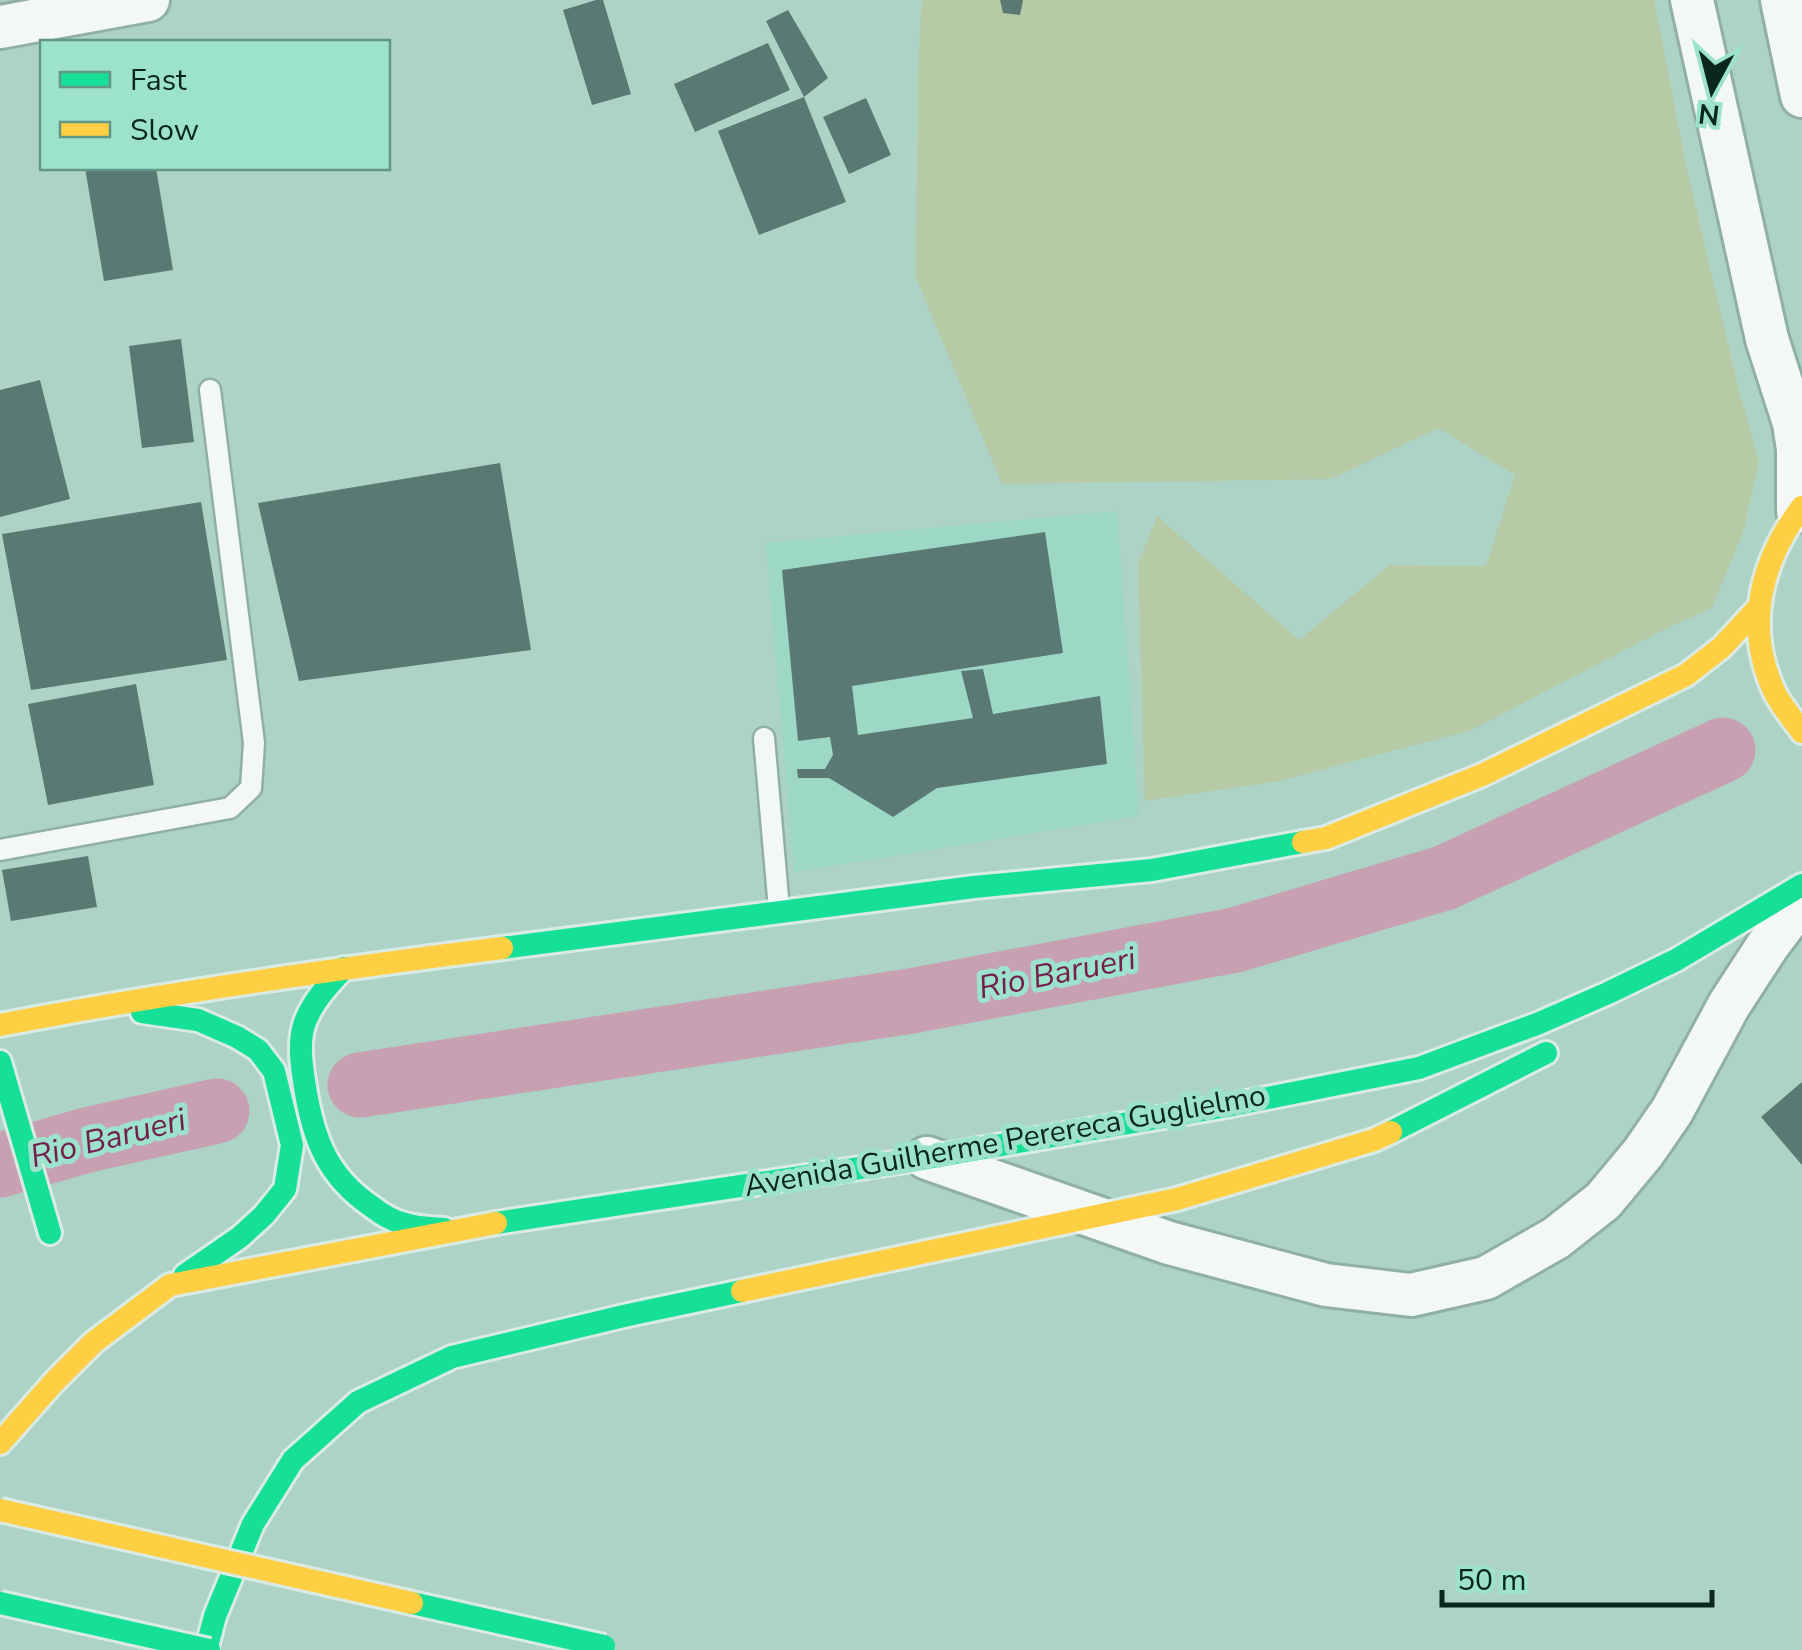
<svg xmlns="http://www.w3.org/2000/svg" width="1802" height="1650" viewBox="0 0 1802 1650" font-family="'Nunito Sans',sans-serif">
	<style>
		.built { fill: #9cd8c5 }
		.green { fill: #b5caa5 }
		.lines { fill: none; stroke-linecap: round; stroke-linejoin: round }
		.river { stroke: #c7a0b2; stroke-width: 65 }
		.building { fill: #5a7972 }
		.lane-casing { stroke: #90afa5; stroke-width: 25 }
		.street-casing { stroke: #90afa5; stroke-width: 48 }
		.fast-casing { stroke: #daebe5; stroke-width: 28 }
		.slow-casing { stroke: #daebe5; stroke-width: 28 }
		.lane { stroke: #f3f8f6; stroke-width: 20 }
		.street { stroke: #f3f8f6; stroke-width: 42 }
		.fast { stroke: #16e098; stroke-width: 22 }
		.slow { stroke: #ffcf43; stroke-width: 22 }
		.fast-bridge-casing { stroke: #daebe5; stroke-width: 28; stroke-linecap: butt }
		.slow-bridge-casing { stroke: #daebe5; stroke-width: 28; stroke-linecap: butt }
		.fast-bridge { stroke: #16e098; stroke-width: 22 }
		.slow-bridge { stroke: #ffcf43; stroke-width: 22 }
		.labels { text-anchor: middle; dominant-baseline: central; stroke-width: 10; stroke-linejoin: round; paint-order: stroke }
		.street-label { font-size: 30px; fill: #0a271f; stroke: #9de2cc }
		.water-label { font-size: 32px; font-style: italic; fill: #741e4b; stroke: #9de2cc }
	</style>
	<rect width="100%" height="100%" fill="#acd3c6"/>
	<path class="built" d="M1117,511L1139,816L794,872L766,543Z"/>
	<path class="green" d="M922,0H1654L1687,170L1739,391L1759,462L1743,532L1712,608L1667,628L1471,730L1279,781L1145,801L1138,564L1157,516L1299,640L1390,565L1486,566L1515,475L1438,428L1331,479L1002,484L916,278L918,66Z"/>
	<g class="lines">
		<path class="river" d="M360,1085L911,1001L1235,940L1444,878L1723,750
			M0,1165L87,1140L217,1111"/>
	</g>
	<path class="building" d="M596,0H603L631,94L592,105L563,10Z
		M1000,0H1023L1020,15L1003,13Z
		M788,10L828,78L804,97L766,21Z
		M768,43L790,90L695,132L674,84Z
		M804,97L846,202L759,235L718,131Z
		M866,98L891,155L849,174L823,117Z
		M85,168H156L173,270L104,281Z
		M181,339L194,442L142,448L129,346Z
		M40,380L70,499L0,517V390Z
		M500,463L531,650L299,681L258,503Z
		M201,502L227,660L31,690L2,534Z
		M1045,532L1063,653L852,686L858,735L973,718L961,671L983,669L993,714L1100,696L1107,764L937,788L893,817L829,778H798L797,769H825L833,755L830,737L798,741L782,570Z
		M136,684L154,785L48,805L28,704Z
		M88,856L97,907L11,921L2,870Z
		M1802,1082V1165L1761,1117Z"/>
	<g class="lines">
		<defs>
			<path id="lane" d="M764,738L779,909
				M0,850L230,808L251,788L254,743L210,390"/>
			<path id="street" d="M1692,0L1767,339L1794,423L1798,449V511
				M1782,0L1802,96
				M0,27L148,0
				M927,1158L1169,1243L1326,1285L1411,1295L1486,1278L1556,1238L1603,1201L1643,1153L1672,1111L1729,1005L1768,945L1802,900"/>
			<path id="fast" d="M502,948L974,887L1152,870L1303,842
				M344,968C329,984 311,1003 304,1025C298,1045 302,1068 305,1087C313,1138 327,1176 371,1206C381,1214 393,1221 405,1224C418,1228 431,1228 444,1229
				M142,1012L198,1020L237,1037L258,1050L274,1071L292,1145L285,1189L264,1215L240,1237L185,1275
				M0,1062L50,1233
				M1391,1132L1546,1053
				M496,1223L926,1158L1227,1106L1419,1068L1537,1024L1608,993L1676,960L1802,885
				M206,1650L215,1616L253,1524L293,1460L358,1402L452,1357L628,1315L742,1291"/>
			<path id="slow" d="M1802,507C1760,562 1744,628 1775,693C1782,707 1793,719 1802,732
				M1303,842L1326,838L1482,775L1686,675L1722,647L1759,607
				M0,1025C166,993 334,969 502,948
				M742,1291L1177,1199L1374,1140L1391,1132
				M0,1443L54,1382L94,1342L170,1285L496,1223"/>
		</defs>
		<use href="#lane" class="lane-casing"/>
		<use href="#street" class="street-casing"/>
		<use href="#fast" class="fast-casing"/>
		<use href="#slow" class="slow-casing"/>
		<use href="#lane" class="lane"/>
		<use href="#street" class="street"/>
		<use href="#fast" class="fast"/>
		<use href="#slow" class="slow"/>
		<defs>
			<path id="fast-bridge" d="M0,1603L209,1650
				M412,1603L604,1646"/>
			<path id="slow-bridge" d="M0,1510L412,1603"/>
		</defs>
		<use href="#fast-bridge" class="fast-bridge-casing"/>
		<use href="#slow-bridge" class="slow-bridge-casing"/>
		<use href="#fast-bridge" class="fast-bridge"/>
		<use href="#slow-bridge" class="slow-bridge"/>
	</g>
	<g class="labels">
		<g class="street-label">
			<text transform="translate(1005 1141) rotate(-10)">Avenida Guilherme Perereca Guglielmo</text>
		</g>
		<g class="water-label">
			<text transform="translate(1057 973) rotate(-11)">Rio Barueri</text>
			<text transform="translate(108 1138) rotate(-14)">Rio Barueri</text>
		</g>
	</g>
	<rect x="40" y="40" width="350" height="130" fill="#9de2cc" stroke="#629787" stroke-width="2.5"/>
	<rect x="60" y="72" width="50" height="15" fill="#16e098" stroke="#629787" stroke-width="2.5"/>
	<text x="130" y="90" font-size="30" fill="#0a271f">Fast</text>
	<rect x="60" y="122" width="50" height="15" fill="#ffcf43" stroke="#629787" stroke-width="2.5"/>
	<text x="130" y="140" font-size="30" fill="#0a271f">Slow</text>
	<g transform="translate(1712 90) rotate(187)" stroke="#9de2cc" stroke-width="8" paint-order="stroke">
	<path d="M0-8L18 38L0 25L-18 38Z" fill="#0a271f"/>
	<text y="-15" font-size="28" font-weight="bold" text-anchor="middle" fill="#0a271f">N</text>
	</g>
	<path d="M1442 1590v15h270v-15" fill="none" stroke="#0a271f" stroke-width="5"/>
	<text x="1457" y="1590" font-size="30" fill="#0a271f" stroke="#9de2cc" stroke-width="8" paint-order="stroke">50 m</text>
</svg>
